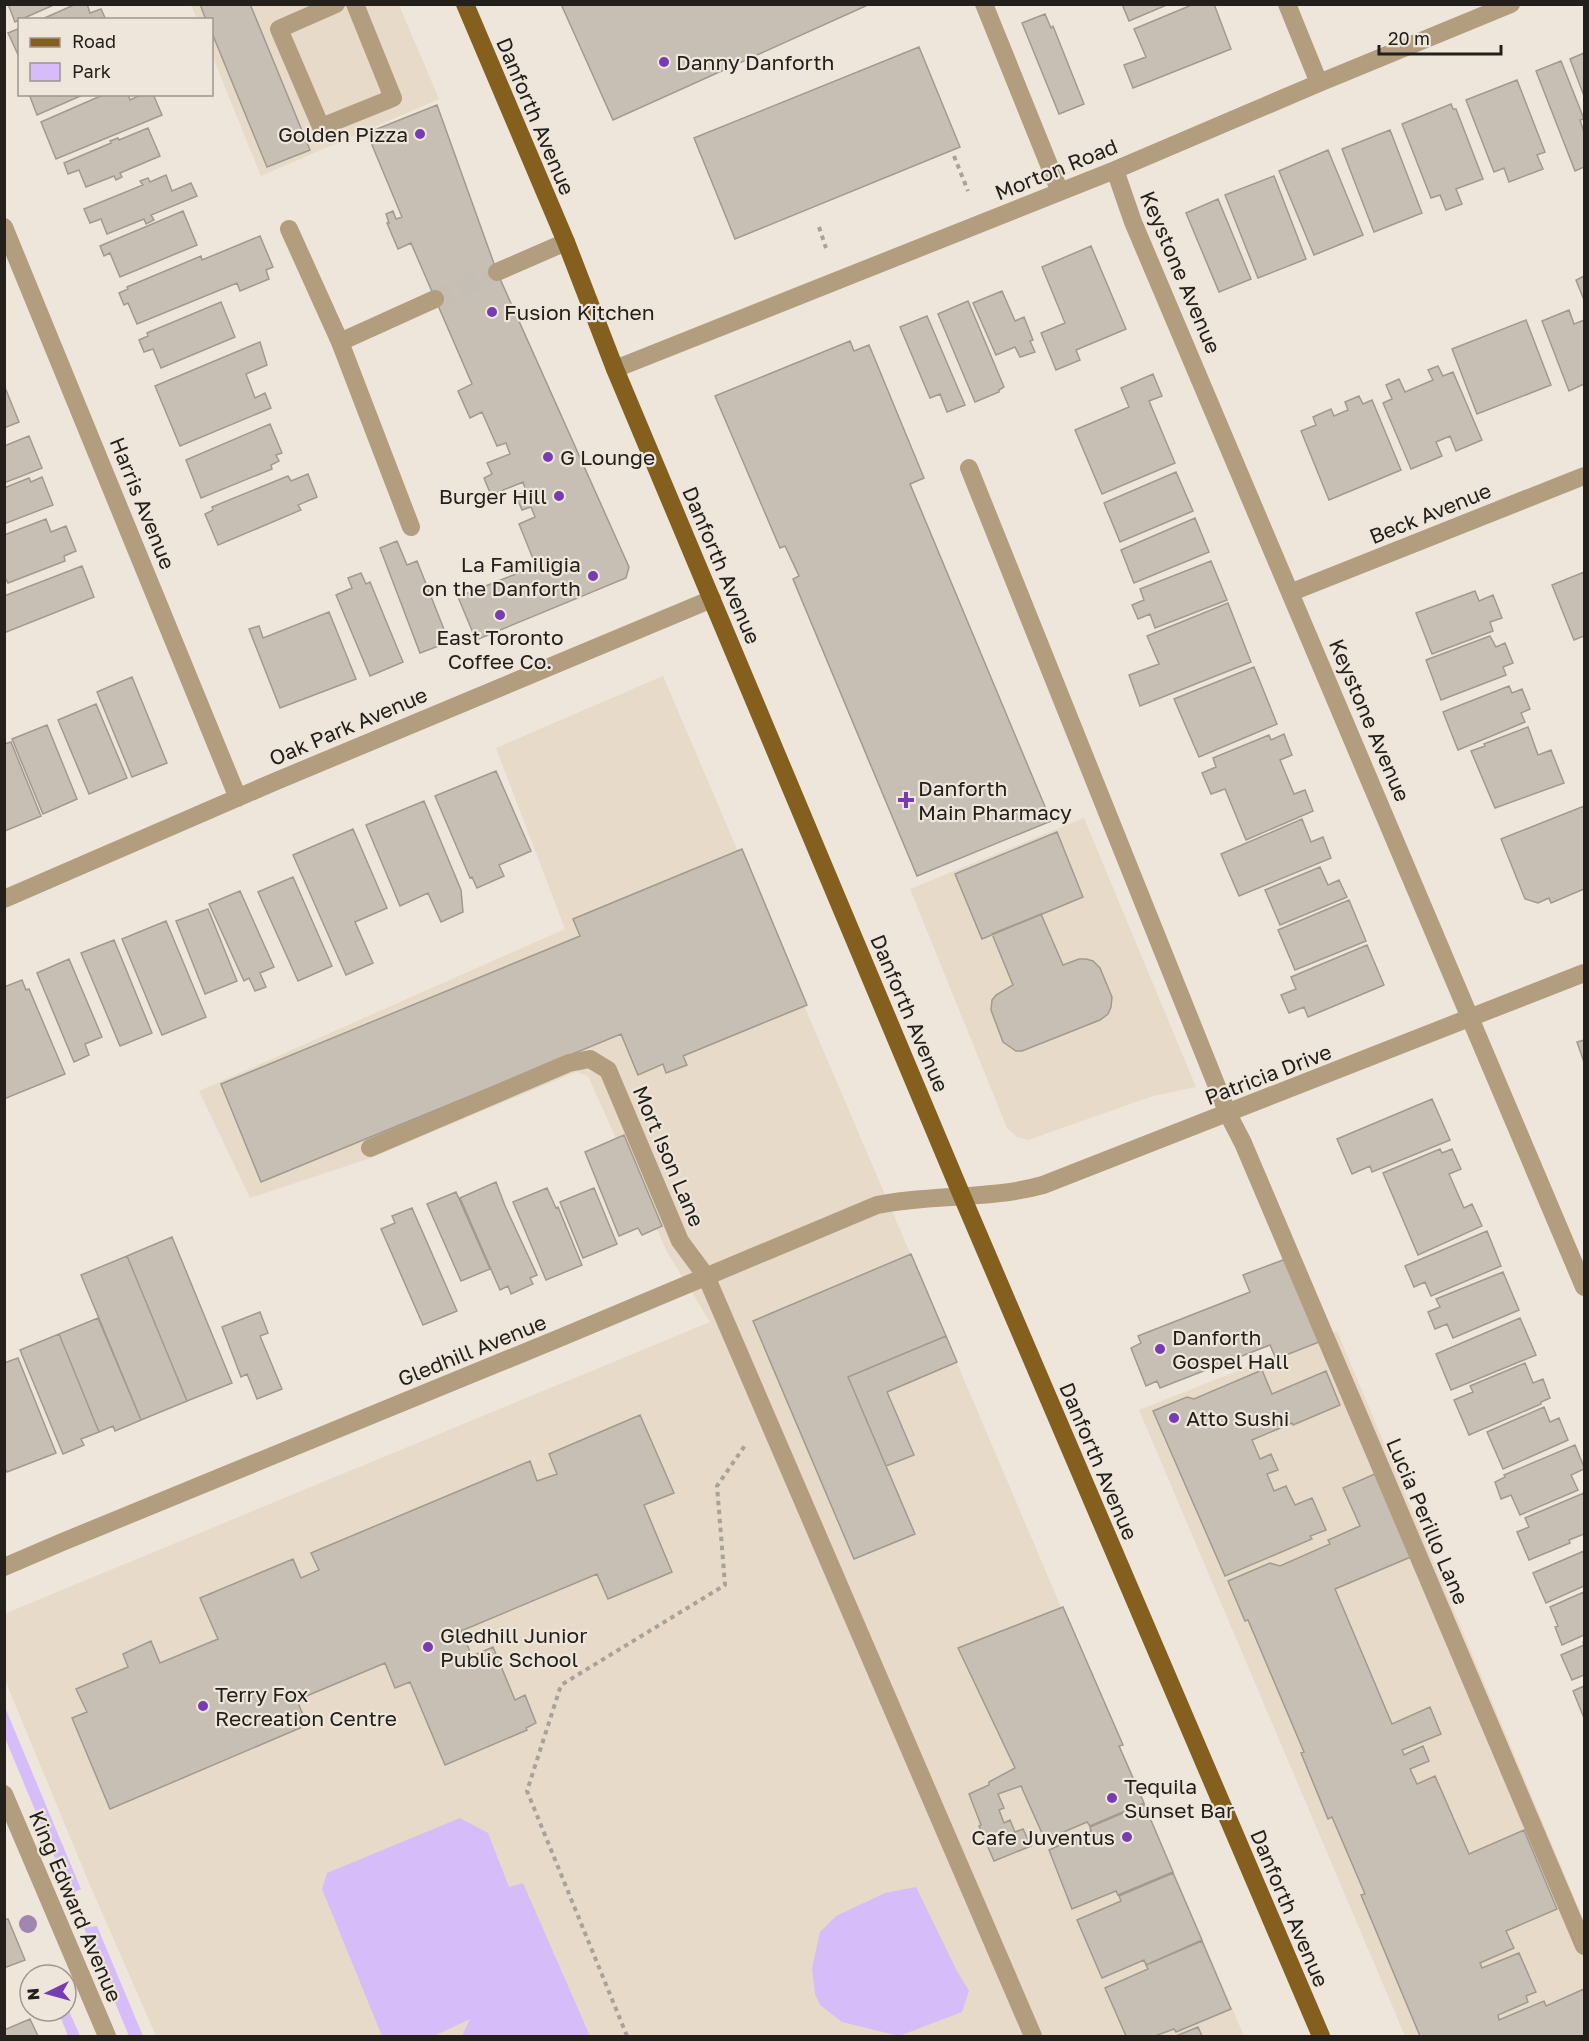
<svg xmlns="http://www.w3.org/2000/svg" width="1589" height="2041" viewBox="0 0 1589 2041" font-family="'Golos Text',sans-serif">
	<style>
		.built { fill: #e7dac8 }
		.green { fill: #d6bdf9 }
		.building { fill: #c7bfb4; stroke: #a19a8f; stroke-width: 1.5 }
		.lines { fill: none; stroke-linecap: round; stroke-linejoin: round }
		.minor-tunnel { stroke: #c5beb4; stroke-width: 18; stroke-dasharray: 18 9; stroke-linecap: butt }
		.path { stroke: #a9a299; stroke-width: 4; stroke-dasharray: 4.5 4.5; stroke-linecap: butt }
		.minor { stroke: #b29e7f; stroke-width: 18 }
		.major { stroke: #845f1e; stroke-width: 18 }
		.tree { fill: #a186b0 }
		.poi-dot { fill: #773cb1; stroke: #eee6da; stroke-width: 2 }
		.labels { text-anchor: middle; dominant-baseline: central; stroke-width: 4.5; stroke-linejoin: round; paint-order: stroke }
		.poi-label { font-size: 21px; fill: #23201c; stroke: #eee6da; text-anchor: start }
		.street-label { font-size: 21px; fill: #23201c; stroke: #eee6da }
	</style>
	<rect width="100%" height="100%" fill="#eee6da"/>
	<path class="built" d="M191,5H399L439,99L261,176L212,55V20L197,19Z
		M663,676L910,1253L1244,2036H156L92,1890L5,1680L4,1614L710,1322L667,1252L588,1076L576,1072L368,1159L250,1198L199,1091L565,929L496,748Z
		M1084,818L1196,1087L1153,1096L1028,1140L1017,1137L1007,1128L910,889Z
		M1337,1331L1584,1921V2036H1405L1139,1410Z"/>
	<path class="green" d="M4,1705L81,1889L70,1894L5,1738Z
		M460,1818L488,1833L509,1887L523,1883L590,2036H462L470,2019L434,2036H382L322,1889L327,1873Z
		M916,1887L957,1971L969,1991L962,2012L899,2036L842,2022L820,2005L815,1994L812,1968L820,1932L836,1916L885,1893Z
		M96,1926H97L143,2036H129L84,1928Z
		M66,2004L80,2036H68L58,2011H66Z"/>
	<path class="building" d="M8,4H56L15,22Z
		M76,4H87L90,13L101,9L106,20H40Z
		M200,4H250L310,150L267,167L212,33V20H206Z
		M561,4H870L613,120Z
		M1122,4H1169L1129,21Z
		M1194,4H1214L1231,49L1133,88L1124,65L1146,57L1134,29Z
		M1045,14L1051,28L1053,26L1084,104L1059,114L1022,23Z
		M20,28V59L8,33Z
		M919,47L960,147L735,239L694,138Z
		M1584,53V96L1570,59Z
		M1561,61L1584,119L1580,120L1584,132V167L1575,171L1536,71Z
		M1517,80L1545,152L1537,155L1543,169L1509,182L1504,168L1494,172L1466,100Z
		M29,94H85L37,115Z
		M105,94H128L130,100L143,94H153L162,115L56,159L41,122Z
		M1451,104L1453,109H1456L1483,179L1456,189L1462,204L1446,210L1440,195L1431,198L1402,124Z
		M437,105L497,272L629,567L626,578L476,640L458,597L536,566L519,524L535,517L531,507L522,510L516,496L526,491L523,482L491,495L484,478L492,474L487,463L510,454L506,443L497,446L482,412L470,418L458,391L472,384L411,243L398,249L387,223H389L386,214L393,211L396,219L402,217L367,133Z
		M148,128L160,156L120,173L122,177L116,180L114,176L86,187L79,170L68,174L64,163L111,143L110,141L118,138L119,140Z
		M1390,130L1422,213L1374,232L1342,149Z
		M1328,150L1363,235L1314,255L1279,171Z
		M166,175L172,191L191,183L197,196L151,215L154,220L146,224L144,219L107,234L101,219L90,223L84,209L143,185L140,181L148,178L150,182Z
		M1274,176L1306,259L1258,278L1225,195Z
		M1218,199L1251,279L1219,292L1186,213Z
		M183,211L197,245L120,277L110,253L104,256L100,246Z
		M260,236L273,267L266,270L269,279L240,291L237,283L137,324L128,303L124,305L119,293L128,289L127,287L201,256L202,260Z
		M1091,246L1126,329L1076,350L1080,360L1056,370L1041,333L1065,323L1042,267Z
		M1584,276V300L1576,280Z
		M1002,291L1015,321L1024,317L1033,340L1030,341L1035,352L1020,357L1015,347L996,355L973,303Z
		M968,301L1004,387L999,390V392L975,402L938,314Z
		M221,302L235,337L161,368L153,349L144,352L139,340L148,336L147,333Z
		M1569,310L1574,324L1584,320V384L1569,391L1542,321Z
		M927,316L965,405L947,412L940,394L930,398L900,327Z
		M1526,320L1551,385L1477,414L1452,349Z
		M850,341L854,351L869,345L924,478L910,484L1051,821L917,876L793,579L799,576L785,546L780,548L715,396Z
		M260,342L267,365L246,374L255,398L265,393L271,408L180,446L155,386Z
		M1438,366L1443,376L1453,372L1482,440L1456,451L1450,436L1436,442L1442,456L1411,469L1383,403L1392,399L1386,385L1399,379L1405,392L1433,380L1428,370Z
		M1153,374L1162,396L1149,401L1175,463L1102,494L1075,430L1129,407L1121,388Z
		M4,385L19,422L4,428Z
		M1359,396L1363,404L1372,400L1401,470L1329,500L1301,431L1316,425L1313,417L1331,409L1334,416L1348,410L1345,402Z
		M270,424L282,453L276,455L279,461L271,465L272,469L201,498L186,460Z
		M29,436L42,468L4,483V446Z
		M1176,472L1193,511L1120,542L1104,503Z
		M308,474L317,497L298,505L301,510L218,545L205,514L213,510L212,507L288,476L291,481Z
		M42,477L53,505L4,524V488L29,478L31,482Z
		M1195,518L1209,552L1134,583L1121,550Z
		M46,519L51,532L66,526L76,551L64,556L65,561L8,583L4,576V535Z
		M397,541L407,565L417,561L449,642L420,653L380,548Z
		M1211,561L1227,600L1155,628L1150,614L1138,619L1132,605L1144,600L1140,589Z
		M82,566L94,597L4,633V596Z
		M1584,572V636L1574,640L1552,585Z
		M361,573L366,584L370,582L403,662L370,676L336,595L352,588L348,578Z
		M1475,591L1479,601L1493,595L1502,618L1490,622L1493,631L1432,654L1416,613Z
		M1228,603L1251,662L1140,706L1129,675L1159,664L1147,636Z
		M329,612L356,679L280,708L249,629L259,626L263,638Z
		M1490,636L1496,647L1505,643L1513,663L1503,667L1506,675L1441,700L1426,660Z
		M1254,667L1277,724L1199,757L1174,699Z
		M132,677L167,763L132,777L97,692Z
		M1509,686L1512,693L1522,689L1530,709L1521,713L1525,722L1458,750L1443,712Z
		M96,704L127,778L89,794L58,720Z
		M47,725L77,799L43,814L12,739Z
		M1528,727L1538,755L1551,750L1564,783L1495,808L1471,751L1485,746L1484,744Z
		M1284,734L1292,755L1280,760L1294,794L1305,790L1313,811L1246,840L1225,789L1211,794L1202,773L1216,767L1213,758L1269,735L1271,740Z
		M11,742L41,816L5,831L4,744Z
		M496,771L531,851L499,865L504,876L477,888L472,877L470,878L435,796Z
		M424,801L461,890L463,912L441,922L428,893L400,906L366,825Z
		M1584,806V889L1551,903L1549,898L1538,903L1525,899L1501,839Z
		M1302,819L1311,842L1323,837L1331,858L1239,896L1221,854Z
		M353,829L387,908L355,922L373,963L346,975L293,855Z
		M1057,832L1083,897L982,939L955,874Z
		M742,849L807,1005L683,1056L687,1065L666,1073L663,1064L638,1075L621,1034L261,1182L221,1084L580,936L573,919Z
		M1320,867L1328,885L1339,880L1347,897L1280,925L1265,890Z
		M293,877L332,966L298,981L258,892Z
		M240,891L274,967L260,973L266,987L255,991L249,978L244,981L209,904Z
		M1349,900L1366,941L1295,970L1278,930Z
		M208,909L237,981L205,994L176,921Z
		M1041,914L1063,965L1079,959H1086L1093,961L1100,968L1112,997L1111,1007L1108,1014L1100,1020L1022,1051H1016L1003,1042L991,1010L992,1000L996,995L1013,985L992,934Z
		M166,921L206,1017L162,1035L122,939Z
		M114,940L152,1033L120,1046L81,953Z
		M1367,945L1384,985L1308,1017L1304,1007L1289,1013L1281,995L1296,989L1291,977Z
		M69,959L102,1037L85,1044L89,1055L74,1062L37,973Z
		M22,980L26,990L29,989L65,1074L4,1099V987Z
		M1584,1040V1062L1577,1042Z
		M1432,1099L1450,1140L1372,1172L1370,1166L1352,1174L1337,1139Z
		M624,1135L662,1226L642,1235L638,1228L619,1236L585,1152Z
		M1440,1149L1442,1153L1452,1149L1461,1169L1449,1174L1464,1208L1472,1204L1482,1226L1418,1255L1383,1173Z
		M496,1182L505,1206L537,1275L530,1278L533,1284L511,1294L508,1286L500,1290L460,1198Z
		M547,1188L556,1208L558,1207L582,1265L546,1280L513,1202Z
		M594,1188L617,1244L583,1258L560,1202Z
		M456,1192L490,1269L461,1281L427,1204Z
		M412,1208L457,1311L423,1325L381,1229L395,1223L392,1216Z
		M1487,1231L1501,1266L1431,1296L1425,1282L1414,1287L1405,1266Z
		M172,1237L232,1383L187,1401L127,1256Z
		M911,1254L946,1336L848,1377L915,1534L854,1559L753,1321Z
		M127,1256L187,1401L141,1420L81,1275Z
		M1291,1257L1324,1340L1276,1359L1270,1345L1160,1388L1157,1381L1146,1386L1131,1348L1141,1343L1138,1336L1250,1292L1243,1275Z
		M1503,1272L1519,1310L1453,1338L1447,1324L1435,1329L1428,1312L1440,1307L1436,1299Z
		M260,1312L268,1333L260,1336L282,1389L257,1399L247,1374L241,1377L222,1327Z
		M98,1318L141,1420L115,1431L113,1426L99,1432L59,1334Z
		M1520,1318L1536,1355L1451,1390L1436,1354Z
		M59,1334L99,1432L81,1439L84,1445L63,1454L20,1350Z
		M946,1336L957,1362L887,1392L914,1455L886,1466L848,1377Z
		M18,1358L56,1453L7,1472L4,1466V1363Z
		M1525,1363L1533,1383L1543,1379L1550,1398L1541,1402V1404L1469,1435L1454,1400L1473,1392L1470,1386Z
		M1262,1370L1272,1394L1326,1371L1340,1405L1293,1425L1292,1423L1252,1440L1260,1459L1271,1454L1278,1470L1267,1474L1274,1491L1286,1486L1295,1505L1312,1498L1326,1530L1310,1536L1312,1539L1225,1576L1153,1411L1187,1397L1194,1399Z
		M1544,1407L1550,1422L1559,1418L1568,1440L1503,1469L1487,1432Z
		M640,1415L674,1493L644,1505L672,1572L608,1599L597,1574L461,1631L472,1656L493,1647L515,1700L525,1695L536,1723L526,1728L527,1730L445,1765L410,1682L395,1688L385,1663L297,1700L307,1725L110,1809L72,1718L87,1712L76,1689L128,1667L123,1654L151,1641L160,1663L218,1639L200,1598L293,1559L301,1578L319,1570L311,1553L530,1461L537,1481L557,1474L549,1454Z
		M1575,1445L1584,1467V1469L1571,1475L1578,1490L1520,1515L1511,1495L1501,1499L1495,1482L1505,1477L1504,1475Z
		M1377,1473L1413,1556L1335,1589L1392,1724L1430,1707L1441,1734L1402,1750L1404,1755L1423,1746L1429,1761L1410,1769L1417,1784L1435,1776L1469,1854L1524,1830L1557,1909L1506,1931L1514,1948L1480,1963L1482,1968L1519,1953L1536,1992L1526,1996L1528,2002L1498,2015L1499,2020L1544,2001L1546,2006L1584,1989V2036H1420L1361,1895L1365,1894L1332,1817L1328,1819L1301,1753L1304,1752L1248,1620L1245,1621L1228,1581L1270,1563L1280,1566L1330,1544L1328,1540L1360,1526L1343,1488Z
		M1584,1493V1534L1569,1540L1570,1543L1529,1560L1517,1532L1529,1527L1525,1518Z
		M1584,1551V1586L1546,1603L1533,1573Z
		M1584,1592V1635L1562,1645L1555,1627L1558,1626L1550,1607Z
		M1063,1607L1123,1745L1119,1746L1144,1803L1090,1826L1087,1822L1045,1840L1021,1786L998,1794L1004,1808L999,1810L1004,1823L1010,1820L1015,1832L1023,1829L1031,1846L994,1861L979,1826L981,1825L969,1794L989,1785V1782L1015,1768L958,1648Z
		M1584,1641V1675L1572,1680L1561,1655L1584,1645L1583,1642Z
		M1584,1686V1718L1573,1691Z
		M1144,1804L1173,1872L1118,1895L1116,1891L1072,1909L1049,1850L1091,1831L1090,1827Z
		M1173,1873L1202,1940L1146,1965L1144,1960L1102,1978L1077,1920L1121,1901L1119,1896Z
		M8,1919L25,1960L4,1968V1920Z
		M1202,1941L1231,2009L1176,2032L1174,2029L1155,2036H1126L1105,1988L1148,1969L1146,1965Z
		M30,2019L38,2036H4V2030Z
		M1198,2027L1202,2036H1176Z"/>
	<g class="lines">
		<path class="minor-tunnel" d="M435,299L497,272"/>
		<path class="path" d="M954,156L968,191
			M819,227L826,248
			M627,2036L527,1791L561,1685L725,1585L717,1486L746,1444"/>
		<path class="minor" d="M336,4L279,29L321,127L393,98L355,4
			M984,4L1060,192
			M1287,4L1319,83
			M1115,170L1133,222L1584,1287
			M4,227L238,798
			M289,229L340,342L411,527
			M497,272L566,242
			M340,342L435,299
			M615,369L1115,170L1319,83L1511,4
			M969,468L1228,1114L1243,1143L1584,1946
			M1292,592L1584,476
			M4,899L274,782L712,599
			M370,1148L569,1063L590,1059L608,1070L680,1241L706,1276L1033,2036
			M4,1567L60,1543L562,1337L877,1205C931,1194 989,1200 1043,1185L1584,973
			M4,1794L107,2036"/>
		<path class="major" d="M465,4L566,242L615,369L962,1196L1321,2036"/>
	</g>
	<circle class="tree" cx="28" cy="1924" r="9"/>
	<g class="poi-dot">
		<circle cx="664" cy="62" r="6"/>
		<circle cx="420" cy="134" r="6"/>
		<circle cx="492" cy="312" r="6"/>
		<circle cx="548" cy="457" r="6"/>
		<circle cx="559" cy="496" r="6"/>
		<circle cx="593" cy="576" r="6"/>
		<circle cx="500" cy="615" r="6"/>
		<path d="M903 791h6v6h6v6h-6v6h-6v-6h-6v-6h6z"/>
		<circle cx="1160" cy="1349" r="6"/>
		<circle cx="1174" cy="1418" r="6"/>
		<circle cx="428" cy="1647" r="6"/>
		<circle cx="203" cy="1706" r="6"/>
		<circle cx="1112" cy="1798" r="6"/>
		<circle cx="1127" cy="1837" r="6"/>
	</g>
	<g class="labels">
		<g class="poi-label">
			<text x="676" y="62">Danny Danforth</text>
			<text x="408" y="134" text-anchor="end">Golden Pizza</text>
			<text x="504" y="312">Fusion Kitchen</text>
			<text x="560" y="457">G Lounge</text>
			<text x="547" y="496" text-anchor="end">Burger Hill</text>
			<text x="581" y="564" text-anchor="end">La Familigia<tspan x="581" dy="24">on the Danforth</tspan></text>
			<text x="500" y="637" text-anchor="middle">East Toronto<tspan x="500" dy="24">Coffee Co.</tspan></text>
			<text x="918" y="788">Danforth<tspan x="918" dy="24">Main Pharmacy</tspan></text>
			<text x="1172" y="1337">Danforth<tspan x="1172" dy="24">Gospel Hall</tspan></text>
			<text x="1186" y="1418">Atto Sushi</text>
			<text x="440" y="1635">Gledhill Junior<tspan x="440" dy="24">Public School</tspan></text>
			<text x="215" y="1694">Terry Fox<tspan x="215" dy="24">Recreation Centre</tspan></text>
			<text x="1124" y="1786">Tequila<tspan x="1124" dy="24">Sunset Bar</tspan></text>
			<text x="1115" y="1837" text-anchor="end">Cafe Juventus</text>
		</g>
		<g class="street-label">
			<text transform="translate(536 116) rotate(67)">Danforth Avenue</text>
			<text transform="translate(1056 169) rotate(-22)">Morton Road</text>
			<text transform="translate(1181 272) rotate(67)">Keystone Avenue</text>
			<text transform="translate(143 503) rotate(68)">Harris Avenue</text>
			<text transform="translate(1430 513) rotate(-22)">Beck Avenue</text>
			<text transform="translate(722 565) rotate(67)">Danforth Avenue</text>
			<text transform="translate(1370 720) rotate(67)">Keystone Avenue</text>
			<text transform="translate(348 726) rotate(-23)">Oak Park Avenue</text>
			<text transform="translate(910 1013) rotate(67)">Danforth Avenue</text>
			<text transform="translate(1268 1074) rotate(-21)">Patricia Drive</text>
			<text transform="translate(669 1156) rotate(67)">Mort Ison Lane</text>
			<text transform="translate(472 1350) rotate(-22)">Gledhill Avenue</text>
			<text transform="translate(1099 1461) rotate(67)">Danforth Avenue</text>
			<text transform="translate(1428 1521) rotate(67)">Lucia Perillo Lane</text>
			<text transform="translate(76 1906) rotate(67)">King Edward Avenue</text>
			<text transform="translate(1290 1908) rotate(67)">Danforth Avenue</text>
		</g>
	</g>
	<rect width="1589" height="2041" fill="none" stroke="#23201c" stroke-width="12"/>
	<rect x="18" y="18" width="195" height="78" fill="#eee6da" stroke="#9d978e" stroke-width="1.5"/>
	<rect x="30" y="38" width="30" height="9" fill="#845f1e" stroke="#9d978e" stroke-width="1.5"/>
	<text x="72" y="48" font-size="18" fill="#23201c">Road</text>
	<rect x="30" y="63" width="30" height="18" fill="#d6bdf9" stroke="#9d978e" stroke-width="1.5"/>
	<text x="72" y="78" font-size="18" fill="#23201c">Park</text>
	<g transform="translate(48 1993) rotate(265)"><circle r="28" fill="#eee6da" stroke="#9d978e" stroke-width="1.5"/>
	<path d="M0-4.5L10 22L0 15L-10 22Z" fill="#773cb1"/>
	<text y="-9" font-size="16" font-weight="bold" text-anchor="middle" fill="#23201c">N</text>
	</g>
	<path d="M1379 45v9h122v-9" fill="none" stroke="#23201c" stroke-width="3"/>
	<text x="1388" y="45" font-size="18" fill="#23201c" stroke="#eee6da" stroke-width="4.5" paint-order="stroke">20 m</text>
</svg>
